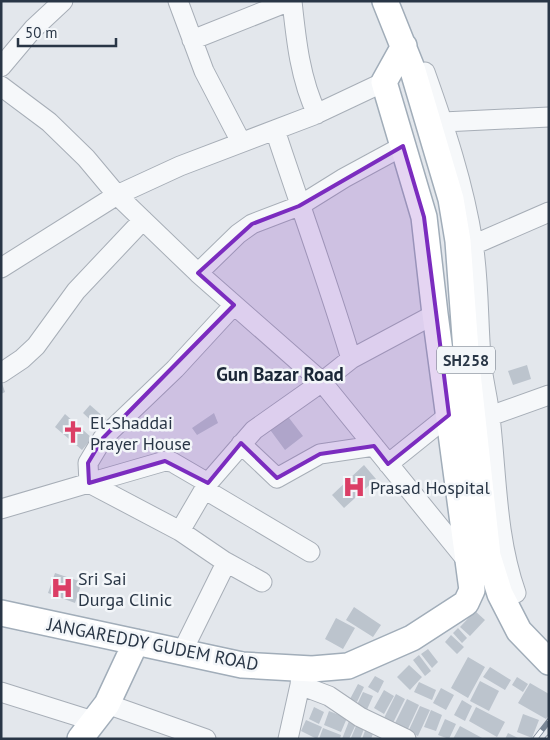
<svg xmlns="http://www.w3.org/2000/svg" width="550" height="740" viewBox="0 0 550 740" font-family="'PT Sans',sans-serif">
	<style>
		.building { fill: #bcc4cd }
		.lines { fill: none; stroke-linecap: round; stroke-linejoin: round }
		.minor-casing { stroke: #a7aeb7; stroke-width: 21 }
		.major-casing { stroke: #a1adb9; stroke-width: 28 }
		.minor { stroke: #f6f8fa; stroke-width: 19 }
		.major { stroke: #fff; stroke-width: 25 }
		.rail-casing { stroke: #7b8897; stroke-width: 5.5 }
		.rail { stroke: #f3f6f9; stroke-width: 4; stroke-dasharray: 11; stroke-linecap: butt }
		.marked { fill: #7b2cbf; fill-opacity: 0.2; stroke: #7b2cbf; stroke-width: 4; stroke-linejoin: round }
		.labels { text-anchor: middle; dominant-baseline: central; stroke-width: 5; stroke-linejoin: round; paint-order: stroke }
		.shield { fill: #f3f6f9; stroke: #66707c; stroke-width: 1 }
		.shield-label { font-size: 16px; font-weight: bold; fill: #293646 }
		.poi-label { font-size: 18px; fill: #293646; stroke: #f3f6f9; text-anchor: start }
		.street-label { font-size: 18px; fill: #293646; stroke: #f3f6f9 }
		.neighbourhood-label { font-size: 19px; font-weight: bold; fill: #1b2737; stroke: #f3f6f9 }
	</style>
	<rect width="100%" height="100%" fill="#e3e7ec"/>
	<path class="building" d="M527,365L531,379L513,385L508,371Z
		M1,380L5,392L1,394Z
		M90,405L106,419L98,427L83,413Z
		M214,413L218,423L197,435L192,428Z
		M65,414L92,438L82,450L55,427Z
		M286,414L303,436L285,450L268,427Z
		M364,465L376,479L344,508L332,495Z
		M55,573L82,582L75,603L48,593Z
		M354,607L381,625L373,637L346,620Z
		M475,611L485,620L470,636L460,627Z
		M336,618L355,628L343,649L325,639Z
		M458,628L467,638L462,643L453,633Z
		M451,635L464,647L457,654L445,642Z
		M428,649L438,662L432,668L421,654Z
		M419,655L431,671L425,676L413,660Z
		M468,657L485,667L468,698L451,688Z
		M409,665L422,677L410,690L397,677Z
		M490,667L511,680L505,690L483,677Z
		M375,676L384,681L378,693L368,687Z
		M517,677L528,684L523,692L512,685Z
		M480,681L499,691L489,711L470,701Z
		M419,682L436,690L432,700L414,692Z
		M530,683L549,694V715L546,719L518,703Z
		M358,684L364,687L357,702L350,699Z
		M441,688L454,695L446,710L433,703Z
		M384,690L394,696L384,714L374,708Z
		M363,692L373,696L365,714L355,709Z
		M396,694L405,699L391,727L382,722Z
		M407,699L419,705L407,731L394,725Z
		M462,700L472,706L465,721L454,715Z
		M420,706L430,710L418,736L408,732Z
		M314,707L324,712L319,724L309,719Z
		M476,707L505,722L497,737L469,721Z
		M431,710L442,715L436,731L424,727Z
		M329,711L347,718L341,732L324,725Z
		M523,714L539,720L532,738L517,732Z
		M445,719L456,724L449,739L438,735Z
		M306,720L322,727L317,739L301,731Z
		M349,721L356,724L349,739H342Z
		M356,726L364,729L360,739L351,738Z
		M460,726L484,739H453Z
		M323,728L341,735L340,739H319Z
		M366,728L374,731L371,739H362Z
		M508,733L520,739H505Z"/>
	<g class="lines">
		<defs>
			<path id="minor" d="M178,1L204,71L241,142
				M292,1C296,39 300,79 317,114
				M192,40L290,1
				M1,67L33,29L63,1
				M425,72C445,128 464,184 473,243C479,281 478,319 481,357C482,377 488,397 490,417C497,476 496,536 516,593
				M1,86L49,122L86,158L117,195L198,273L238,234L252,224L299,206L344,178L403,146
				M443,122L549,117
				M275,130C300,206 328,282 351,359
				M473,245L549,212
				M1,268L117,195L180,166L314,115L384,82
				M198,273L322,382L351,359L435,314
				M234,305L175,369L103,438L88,463L89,483L165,461L172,462L208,483L254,430L322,382L468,562
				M1,373L22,359L36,346L76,291L143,220
				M490,416L549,395
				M241,444L277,478L320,454L374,446
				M388,464L449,415
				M204,489L310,552
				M1,509L89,483L180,531L224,561L223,569L182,652
				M180,531L208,483
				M224,561L262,582
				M300,685L329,696L360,717L406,739
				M1,692L93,721
				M107,704L206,739
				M288,739L300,685L301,674"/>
			<path id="major" d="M385,1L413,71L451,199L458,241L467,364L488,556L500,594L519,631L549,662
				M1,613L242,665L312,669L348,666L412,638L466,603L472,590L435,314L424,217L384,82L404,46
				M80,739L107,704L136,642"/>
		</defs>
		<use href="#minor" class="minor-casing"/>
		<use href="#major" class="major-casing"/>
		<use href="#minor" class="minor"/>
		<use href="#major" class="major"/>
		<defs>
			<path id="rail" d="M535,739L549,721
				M547,739L549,737"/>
		</defs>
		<use href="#rail" class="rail-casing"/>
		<use href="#rail" class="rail"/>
	</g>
	<path class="marked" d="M403,146L424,217L449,415L388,464L374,446L320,454L277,478L241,443L208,483L165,461L89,483L88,463L103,438L234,305L198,273L252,224L299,206Z"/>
	<defs>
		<symbol id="church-bare" viewBox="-9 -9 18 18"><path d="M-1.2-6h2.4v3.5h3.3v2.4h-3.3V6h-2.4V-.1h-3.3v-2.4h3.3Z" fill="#db3e65" stroke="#f3f6f9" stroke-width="2.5" paint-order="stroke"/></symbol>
		<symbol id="hospital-bare" viewBox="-9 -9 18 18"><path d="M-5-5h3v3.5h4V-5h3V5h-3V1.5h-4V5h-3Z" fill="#db3e65" stroke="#f3f6f9" stroke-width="2.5" paint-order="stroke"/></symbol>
	</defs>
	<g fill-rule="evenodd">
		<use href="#church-bare" x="57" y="416" width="32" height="32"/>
		<use href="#hospital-bare" x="338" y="471" width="32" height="32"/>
		<use href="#hospital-bare" x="46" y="572" width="32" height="32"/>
	</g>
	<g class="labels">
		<rect class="shield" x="437" y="346.5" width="58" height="27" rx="4"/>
		<g class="shield-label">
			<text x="466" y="360">SH258</text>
		</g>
		<g class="poi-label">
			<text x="90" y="422">El-Shaddai<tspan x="90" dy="21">Prayer House</tspan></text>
			<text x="370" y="487">Prasad Hospital</text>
			<text x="78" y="578">Sri Sai<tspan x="78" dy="21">Durga Clinic</tspan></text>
		</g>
		<g class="street-label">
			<text transform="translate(153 644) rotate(11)">JANGAREDDY GUDEM ROAD</text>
		</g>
		<g class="neighbourhood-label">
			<text x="280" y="374">Gun Bazar Road</text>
		</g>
	</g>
	<rect width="550" height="740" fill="none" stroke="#293646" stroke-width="5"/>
	<path d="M18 38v8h98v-8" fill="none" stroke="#293646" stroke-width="2.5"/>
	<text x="25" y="38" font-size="15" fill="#293646" stroke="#f3f6f9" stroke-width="4" paint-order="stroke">50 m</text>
</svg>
